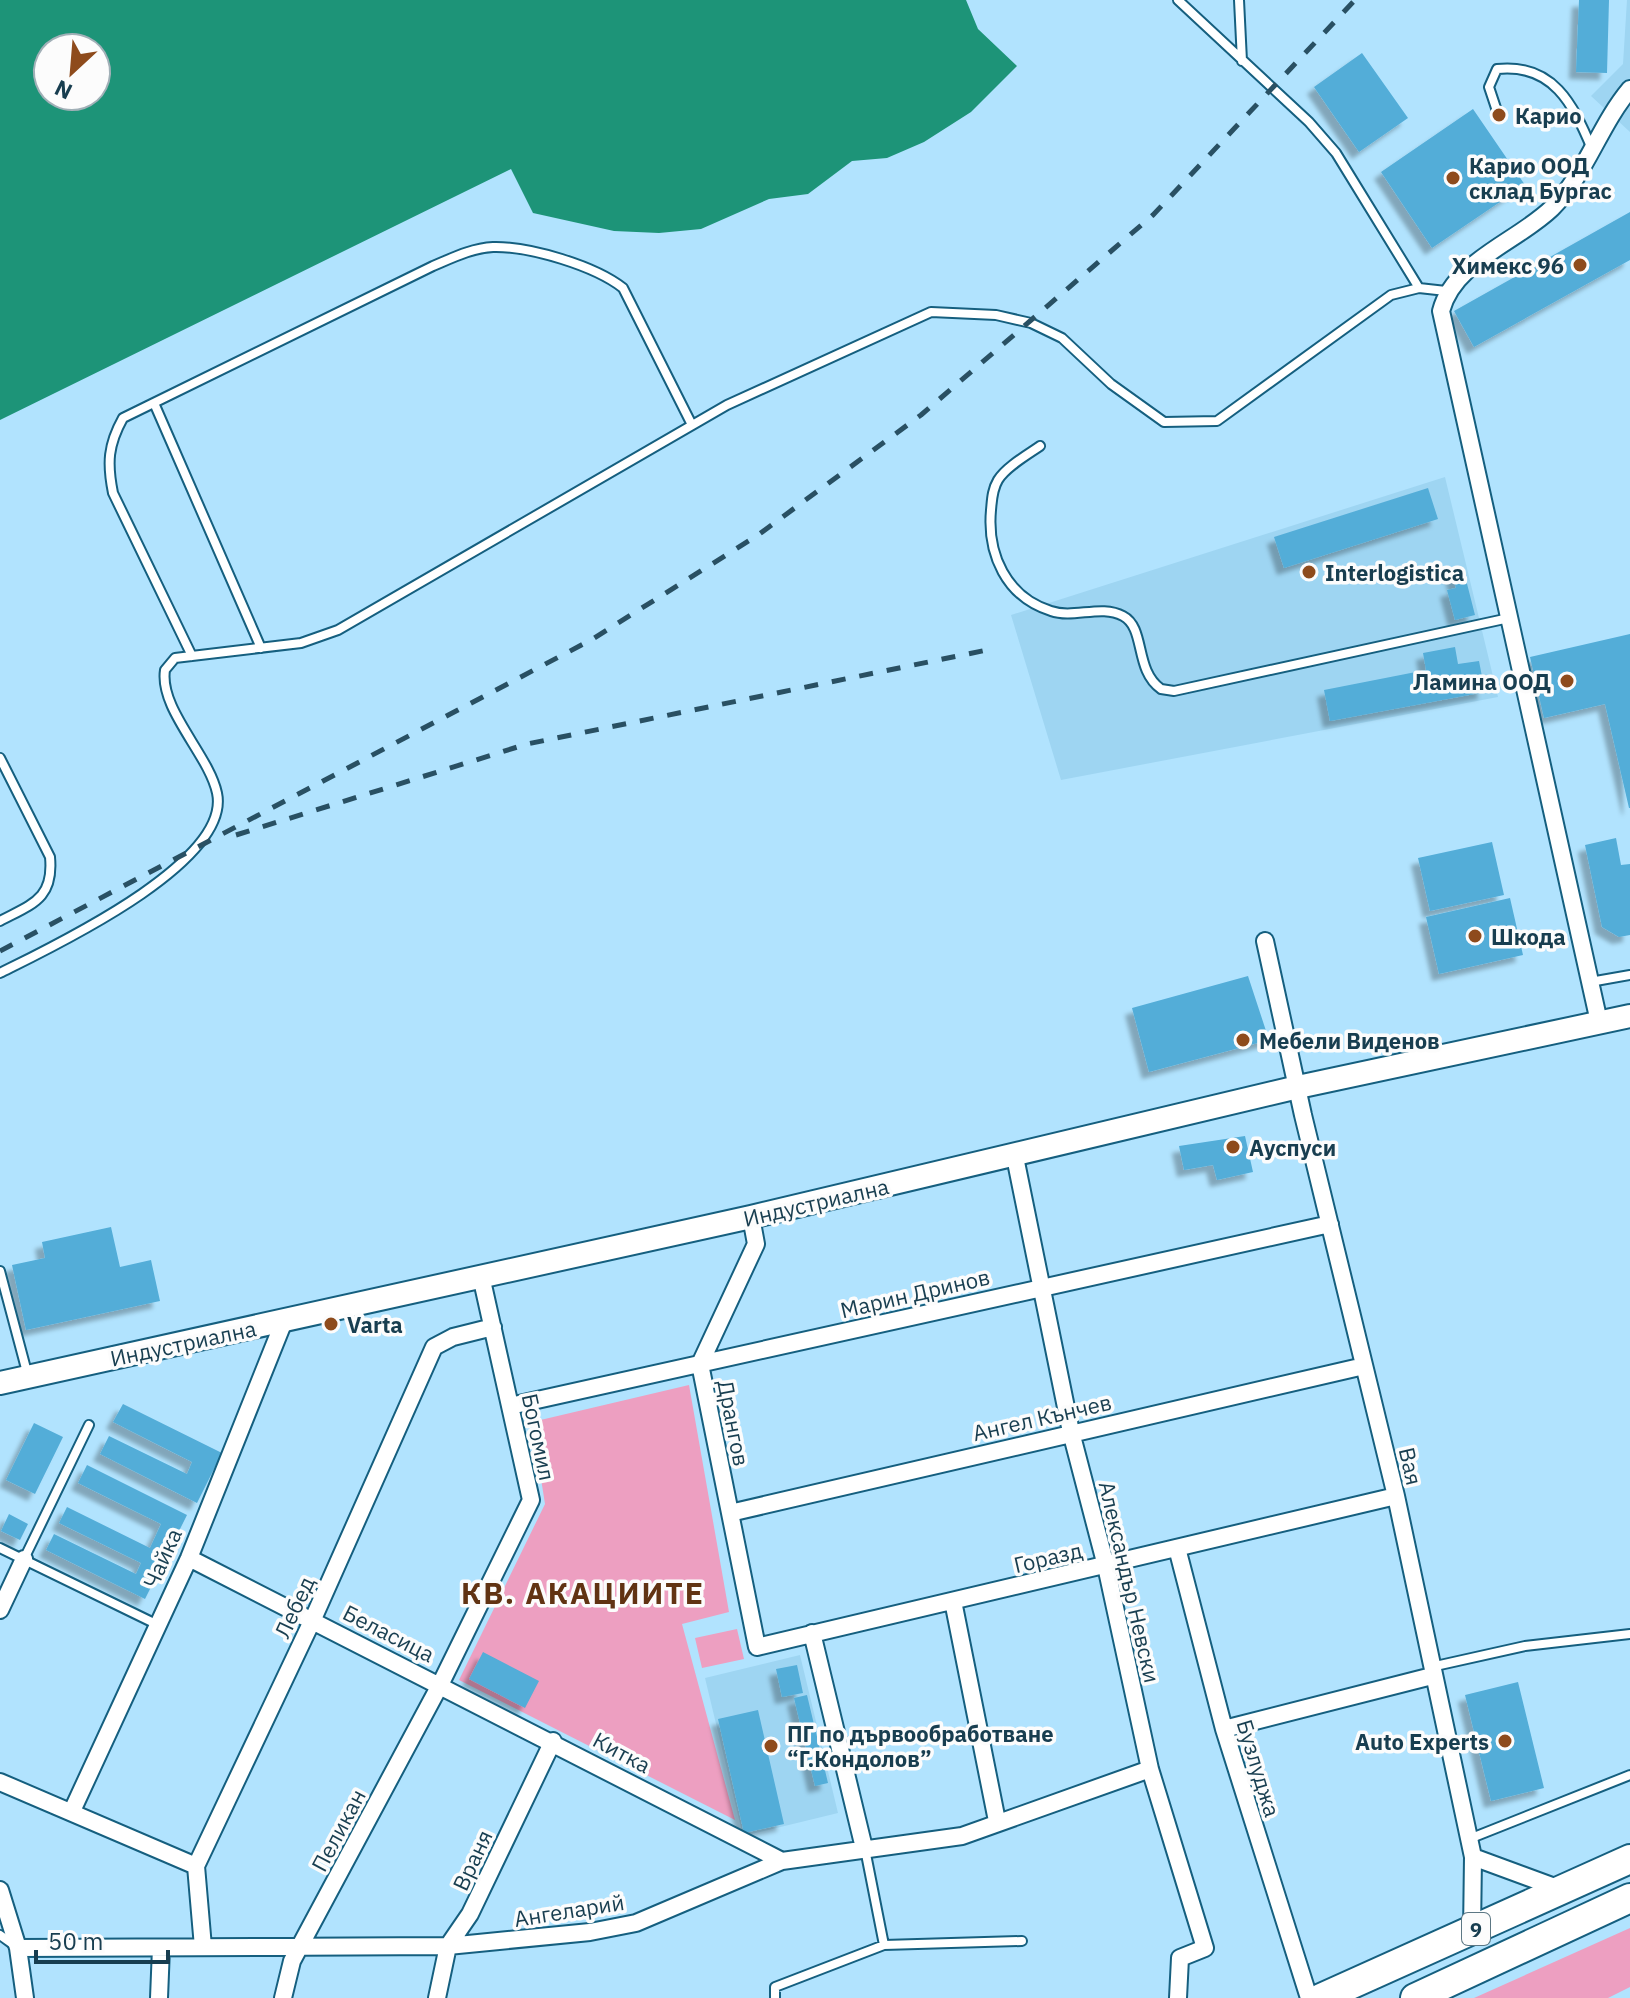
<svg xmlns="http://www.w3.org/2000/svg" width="1630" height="1998" viewBox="0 0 1630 1998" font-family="'IBM Plex Sans',sans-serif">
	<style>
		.built { fill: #9ed5f2 }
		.green { fill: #ed9fc1 }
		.water { fill: #1d9478; fill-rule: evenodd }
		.building { fill: #53add8; filter: url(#shadow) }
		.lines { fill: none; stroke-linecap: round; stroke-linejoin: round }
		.lane-casing { stroke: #155f7f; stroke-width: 12 }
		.street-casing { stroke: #155f7f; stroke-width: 20 }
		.secondary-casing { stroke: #155f7f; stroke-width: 26 }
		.highway-casing { stroke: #155f7f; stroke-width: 32 }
		.lane { stroke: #fff; stroke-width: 8 }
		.street { stroke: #fff; stroke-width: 16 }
		.secondary { stroke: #fff; stroke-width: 22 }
		.highway { stroke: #fff; stroke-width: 28 }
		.rail { stroke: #295063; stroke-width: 5; stroke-dasharray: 14 14; stroke-linecap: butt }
		.poi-dot { fill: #8e4b1c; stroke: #fcfcfc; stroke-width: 3 }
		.labels { text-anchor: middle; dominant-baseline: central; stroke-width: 7; stroke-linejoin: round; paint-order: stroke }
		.shield { fill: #fcfcfc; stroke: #5c7784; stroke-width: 2 }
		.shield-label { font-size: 20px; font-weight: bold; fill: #183e50 }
		.poi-label { font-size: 22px; font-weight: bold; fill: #183e50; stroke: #fcfcfc; text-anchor: start }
		.street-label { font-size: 22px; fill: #183e50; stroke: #fcfcfc }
		.district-label { font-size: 30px; font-weight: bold; letter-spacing: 2px; fill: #613313; stroke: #fcfcfc }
	</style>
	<defs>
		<filter id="shadow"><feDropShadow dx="-7" dy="7" stdDeviation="2" flood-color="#0004"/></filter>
	</defs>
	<rect width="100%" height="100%" fill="#b1e3fe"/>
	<path class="built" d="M1627,0H1630V132L1591,96L1623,64Z
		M1445,477L1498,697L1061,780L1011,615Z
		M800,1655L838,1813L743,1836L705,1678Z"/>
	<path class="green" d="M689,1385L729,1612L682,1624L735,1820L459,1680L545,1504L532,1422Z
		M737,1629L744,1659L702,1668L695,1638Z
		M1630,1928V1987L1608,1998H1474Z"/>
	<path class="water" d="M0,0H966L978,29L1017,66L971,112L924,142L887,158L852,161L808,194L769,199L701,229L659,233L614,231L533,213L511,169L0,420ZM96,48V96H48V48Z"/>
	<path class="building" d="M1579,0H1609L1607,73L1576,72Z
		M1362,53L1408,118L1359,152L1314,87Z
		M1473,109L1525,185L1432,248L1381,172Z
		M1630,212V260L1474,347L1454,311Z
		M1428,488L1438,519L1284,568L1274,537Z
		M1463,568L1475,615L1455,620L1447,590L1456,588L1451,571Z
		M1630,634V808H1629L1605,704L1544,718L1530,657Z
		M1455,647L1458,664L1479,661L1485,692L1330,721L1324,690L1426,670L1423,653Z
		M1616,838L1621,865L1630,864V935L1619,937L1602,927L1585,845Z
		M1492,842L1504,895L1430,911L1418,858Z
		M1510,898L1523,955L1439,974L1426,917Z
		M1248,976L1269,1040L1149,1072L1132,1008Z
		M1245,1136L1253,1172L1217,1180L1213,1165L1184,1170L1179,1146Z
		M111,1227L120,1267L151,1260L160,1301L26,1330L12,1265L45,1258L42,1242Z
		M123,1404L222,1453L197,1503L100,1454L109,1436L187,1474L192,1462L113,1422Z
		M34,1423L63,1437L35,1494L6,1480Z
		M87,1465L187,1515L145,1599L46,1550L54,1534L136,1574L141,1563L59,1523L67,1507L150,1548L161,1524L78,1483Z
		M9,1514L28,1524L20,1540L1,1531Z
		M483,1652L539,1681L525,1708L469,1679Z
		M797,1665L803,1693L782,1697L776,1669Z
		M1518,1682L1544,1788L1491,1801L1465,1695Z
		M807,1695L828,1783L815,1786L794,1698Z
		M758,1710L784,1824L744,1833L718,1719Z"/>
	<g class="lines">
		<defs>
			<path id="lane" d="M1178,0L1309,122L1336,153L1419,288
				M1239,0L1242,61
				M1499,117L1489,87L1497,69C1553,63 1573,104 1592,149
				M154,403L261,648
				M1040,446C1027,455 1006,467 998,480C992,490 992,500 991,510C987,554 1006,597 1051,611C1074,619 1101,604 1123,616C1146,628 1134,670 1161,689L1174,691L1509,618
				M192,656L113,493C107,463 108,445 123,418L433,266C452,258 472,248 493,247C530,246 595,266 623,288L692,425
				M0,758L50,857C54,899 32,904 0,921
				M0,973C50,948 232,863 217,793C209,755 159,709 165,670L175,658L301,643L338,630L727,405L931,312L996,315L1031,323L1062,338L1111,384L1164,422L1217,421L1391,295L1419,288L1446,291
				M1590,982L1630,975
				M0,1271L28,1376
				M0,1548L156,1624
				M24,1559L89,1425
				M1431,1667L1525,1646L1630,1634
				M1469,1839L1630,1775
				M0,1935L14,1945
				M884,1945L1022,1941
				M775,1998V1987L884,1945L865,1849"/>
			<path id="street" d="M1265,941L1303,1115L1396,1496L1473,1857L1472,1932
				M1599,1022L1441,311C1454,261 1517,242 1552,208C1586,174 1599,126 1630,89
				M1015,1157L1071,1432L1106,1566L1150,1769L1205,1948L1180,1958L1178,1998
				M751,1217L756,1244L700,1364L757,1647L1396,1496
				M510,1406L1330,1224
				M730,1513L1364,1366
				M1177,1548L1224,1729L1309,1998
				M189,1558L782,1861
				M953,1601L997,1821
				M0,1610L24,1559
				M812,1633L864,1848
				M1224,1729L1432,1676
				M0,1782L196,1866
				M72,1811L189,1558L284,1321
				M1473,1857L1560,1889
				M0,1890L18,1948L25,1998
				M203,1947L196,1866L313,1619L434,1347L453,1337L493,1327
				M18,1948L448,1946L590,1932L636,1923L782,1861L962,1836L1150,1769
				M159,1998L161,1948
				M283,1998L292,1961L440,1685L531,1500L481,1276
				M437,1998L448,1946L470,1914L553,1741"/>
			<path id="secondary" d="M0,1383L751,1217L1298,1087L1630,1016"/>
			<path id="highway" d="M1321,1998L1630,1859
				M1415,1998L1630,1898"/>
		</defs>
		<use href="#lane" class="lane-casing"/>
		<use href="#street" class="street-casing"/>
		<use href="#secondary" class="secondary-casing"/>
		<use href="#highway" class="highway-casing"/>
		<use href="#lane" class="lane"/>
		<use href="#street" class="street"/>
		<use href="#secondary" class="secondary"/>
		<use href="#highway" class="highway"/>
		<path class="rail" d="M236,835L527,744L992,649
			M0,951L591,640L758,535L921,415L1153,215L1355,0"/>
	</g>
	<g class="poi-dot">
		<circle cx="1499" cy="115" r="8"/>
		<circle cx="1453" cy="178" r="8"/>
		<circle cx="1580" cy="265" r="8"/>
		<circle cx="1309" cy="572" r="8"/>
		<circle cx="1567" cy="681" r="8"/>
		<circle cx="1475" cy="936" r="8"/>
		<circle cx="1243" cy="1040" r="8"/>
		<circle cx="1233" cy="1147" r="8"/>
		<circle cx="331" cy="1324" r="8"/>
		<circle cx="1505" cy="1741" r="8"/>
		<circle cx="771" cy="1746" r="8"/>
	</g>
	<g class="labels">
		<rect class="shield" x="1462" y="1913" width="28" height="32" rx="6"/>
		<g class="shield-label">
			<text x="1476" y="1929">9</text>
		</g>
		<g class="poi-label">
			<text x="1515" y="115">Карио</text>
			<text x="1469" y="165">Карио ООД<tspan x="1469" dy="25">склад Бургас</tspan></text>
			<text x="1564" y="265" text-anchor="end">Химекс 96</text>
			<text x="1325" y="572">Interlogistica</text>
			<text x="1551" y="681" text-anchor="end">Ламина ООД</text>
			<text x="1491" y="936">Шкода</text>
			<text x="1259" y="1040">Мебели Виденов</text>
			<text x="1249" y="1147">Ауспуси</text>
			<text x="347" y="1324">Varta</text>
			<text x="787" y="1733">ПГ по дървообработване<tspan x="787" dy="25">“Г.Кондолов”</tspan></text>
			<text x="1489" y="1741" text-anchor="end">Auto Experts</text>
		</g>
		<g class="street-label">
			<text transform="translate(816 1202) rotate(-13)">Индустриална</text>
			<text transform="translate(915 1293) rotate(-13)">Марин Дринов</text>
			<text transform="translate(183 1343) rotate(-12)">Индустриална</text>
			<text transform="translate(1042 1417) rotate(-13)">Ангел Кънчев</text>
			<text transform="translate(734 1423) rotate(79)">Дрангов</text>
			<text transform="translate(539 1437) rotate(78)">Богомил</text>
			<text transform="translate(1411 1466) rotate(77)">Вая</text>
			<text transform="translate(1048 1557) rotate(-13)">Горазд</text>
			<text transform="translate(162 1558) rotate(-66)">Чайка</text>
			<text transform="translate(1130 1582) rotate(77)">Александър Невски</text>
			<text transform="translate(294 1607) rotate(-65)">Лебед</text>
			<text transform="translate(389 1633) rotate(27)">Беласица</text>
			<text transform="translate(622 1752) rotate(28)">Китка</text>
			<text transform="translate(1259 1768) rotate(73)">Бузлуджа</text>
			<text transform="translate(338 1830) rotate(-62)">Пеликан</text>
			<text transform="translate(472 1860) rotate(-65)">Враня</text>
			<text transform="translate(569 1910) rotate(-9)">Ангеларий</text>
		</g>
		<g class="district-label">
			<text x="583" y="1592">КВ. АКАЦИИТЕ</text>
		</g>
	</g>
	<g transform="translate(72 72) rotate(206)"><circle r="38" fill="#fcfcfc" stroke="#a1b0b7" stroke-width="2"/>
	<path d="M0-6L14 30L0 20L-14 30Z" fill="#8e4b1c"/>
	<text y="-12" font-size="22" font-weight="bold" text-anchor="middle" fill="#183e50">N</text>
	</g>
	<path d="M36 1950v12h132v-12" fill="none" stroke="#183e50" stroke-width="4"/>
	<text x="48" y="1950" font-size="24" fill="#183e50" stroke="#fcfcfc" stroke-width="6" paint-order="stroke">50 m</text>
</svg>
